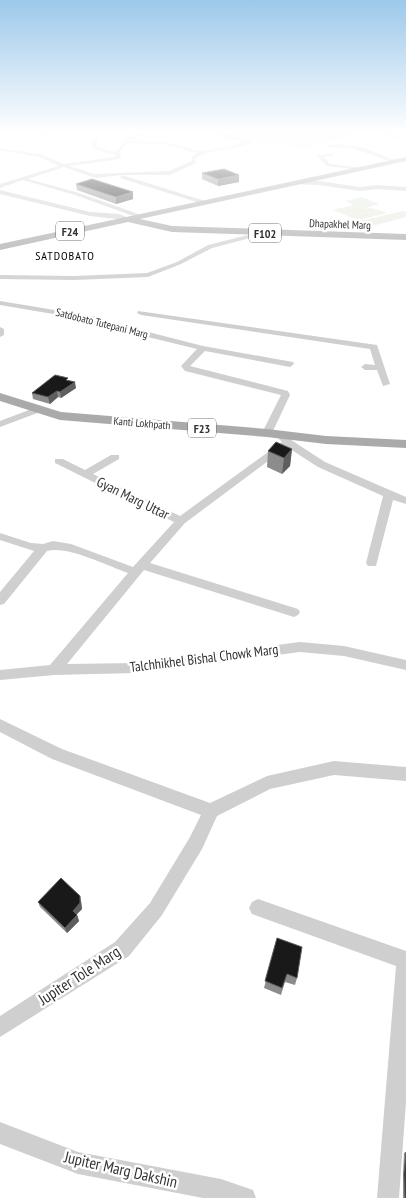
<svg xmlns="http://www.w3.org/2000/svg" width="406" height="1198" viewBox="0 0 406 1198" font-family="'PT Sans Narrow',sans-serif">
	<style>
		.green { fill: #e6ebdd }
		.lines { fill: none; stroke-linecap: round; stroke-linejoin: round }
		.street { fill: #cfcfcf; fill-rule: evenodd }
		.primary { fill: #aaa; fill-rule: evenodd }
		.wall { fill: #8c8c8c }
		.shaded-wall { fill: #5e5e5e }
		.building { fill: #191919; stroke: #5e5e5e }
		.labels { text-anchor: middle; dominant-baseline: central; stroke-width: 5; stroke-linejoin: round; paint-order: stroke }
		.far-street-label { font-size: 11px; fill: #323232; stroke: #fff }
		.shield { fill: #fff; stroke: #707070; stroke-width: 1 }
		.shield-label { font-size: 12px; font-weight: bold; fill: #323232 }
		.far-neighbourhood-label { font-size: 12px; letter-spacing: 1px; fill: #000; stroke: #fff }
		.street-label { font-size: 14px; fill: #323232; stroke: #fff }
		.near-street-label { font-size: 16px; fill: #323232; stroke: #fff }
	</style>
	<rect width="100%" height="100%" fill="#fff"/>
	<path class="green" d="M219,132H350L358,134L307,147L232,138Z
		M362,197L379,204L363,209L372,208L387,213L358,220L333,210L354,205L345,201Z
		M403,211L406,212V217L372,226L361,221Z"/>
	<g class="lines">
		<path class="street" d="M42,132L50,134L29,140L27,139L44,134Z
			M144,132H150L129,141L163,142L200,151L226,148L246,141L229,139L217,134L218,132L255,141C237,150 214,147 196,158V163L170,175H122L205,201L203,204L120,178L122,175L95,178L64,167L28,179L79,193L141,215L139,218L75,195L23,180L0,188V184L59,166L40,157L0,150V148L43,155L64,164L115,157L116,155L93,149L92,144L94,139L98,140L97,147L116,152L127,137ZM127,143L163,144L197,153L192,157V161L169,171L95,174L69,166L119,159L121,154L120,151Z
			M379,132H385L406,139V141Z
			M334,144L362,147L396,161L392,162L352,148L324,147Z
			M334,153V155L323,157L330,164L362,168L359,170L327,166L317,156Z
			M294,181H319L360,187L377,185L406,187V191L377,189L360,191L319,185L292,184Z
			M0,190L90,212L119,214L129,218L126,220L90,216L0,194Z
			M264,231L266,234L212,248L181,264L148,277L74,280L0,279V275L74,276L147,273L177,262L208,245Z
			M0,301L97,317L125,326L203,346L293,362L294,364L290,367L205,351L190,366L288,391L290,395L272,433L267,436L264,435L262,433L281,395L185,371L181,366L197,349L119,330L95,321L0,305Z
			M138,311L377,345L390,384L383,386L377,370H365L361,367L365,364L375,365L370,349L141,315L137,313Z
			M0,327L4,329V335L0,337Z
			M37,407L42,410L40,412L0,427V421Z
			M282,434L325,462L406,497V504L393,500L376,566H368L366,563L383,496L318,467L287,447L185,523L150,563L298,609L300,612L298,615L294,617L144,570L67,664L136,663L300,642L344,646L406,660V670L344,656L300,652L136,673L54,675L0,680V670L50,665L128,573C108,566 67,545 47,551L4,604L0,605V592L34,551L0,540V533L31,543L43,544L53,541L71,544L133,567L174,522L55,463V459H63L85,470L111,455H119V459L93,474L180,516L282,442L277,437Z
			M0,719L62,749L210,803L267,776L334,761L406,767V781L334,775L270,789L217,816L202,849L162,915L129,956L0,1037V1016L115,942L150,903L190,837L201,815L52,759L0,732Z
			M258,899L406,951V1102L399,1198H377L396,966L252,914L249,908L252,902Z
			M0,1122L78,1152L221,1179L253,1190L256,1198H203L78,1174L0,1144Z"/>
		<path class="primary" d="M406,157V161L140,219L172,226L406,234V240L172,232L128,222L0,250V244Z
			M0,393L61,412L267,429L326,436L406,440V448L326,444L267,437L60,420L0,401Z"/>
	</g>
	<path class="wall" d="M202,173L239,175V182L218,186L202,179Z
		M76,184L133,199L116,204L77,190Z
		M68,380L76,388L61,398L58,397L50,404L33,399L32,393Z
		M292,449L290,466L282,474L267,467L268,451Z
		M81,901L82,909L77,914L79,921L67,933L40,907L38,902Z
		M277,938L297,978L295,985L285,982L281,995L264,988Z
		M406,1152V1198H403V1175L404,1153Z"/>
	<path class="shaded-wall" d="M239,175V182L218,186V179Z
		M133,192V199L116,204V197Z
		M75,382L76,388L61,398L60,392Z
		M57,391L58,397L50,404L48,397Z
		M292,449L290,466L282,474L284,458Z
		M80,896L81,901L82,909L75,916L73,911Z
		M77,915L79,921L67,933L65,928Z"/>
	<path class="building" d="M224,169L239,175L218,179L202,173Z
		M92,179L133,192L116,197L76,184Z
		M55,375L68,378L66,380L75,382L60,392L57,391L48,397L32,393Z
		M276,442L292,449L284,458L268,451Z
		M61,878L80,896V903L73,911L77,915L65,928L38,902Z
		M277,938L302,947L297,978L287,974L282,988L265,981Z
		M406,1152V1198H405L404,1174Z"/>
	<linearGradient id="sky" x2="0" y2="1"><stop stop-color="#9dc8ea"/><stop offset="0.44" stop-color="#fff"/><stop offset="1" stop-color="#fff" stop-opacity="0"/></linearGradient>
	<rect width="406" height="300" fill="url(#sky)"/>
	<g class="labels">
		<g class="far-street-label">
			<text transform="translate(340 224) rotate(2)">Dhapakhel Marg</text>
			<text transform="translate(102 323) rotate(14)">Satdobato Tutepani Marg</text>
			<text transform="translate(142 423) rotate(5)">Kanti Lokhpath</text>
		</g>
		<g class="shield">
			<rect x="56" y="221.5" width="28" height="19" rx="4"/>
			<rect x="249" y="223.5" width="32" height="19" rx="4"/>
			<rect x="188" y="418.5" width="28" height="19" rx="4"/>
		</g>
		<g class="shield-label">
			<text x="70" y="231">F24</text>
			<text x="265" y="233">F102</text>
			<text x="202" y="428">F23</text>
		</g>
		<g class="far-neighbourhood-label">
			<text x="65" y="255">SATDOBATO</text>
		</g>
		<g class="street-label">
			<text transform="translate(133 498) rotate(26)">Gyan Marg Uttar</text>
			<text transform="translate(204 658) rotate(-7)">Talchhikhel Bishal Chowk Marg</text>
		</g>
		<g class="near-street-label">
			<text transform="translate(79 975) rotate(-33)">Jupiter Tole Marg</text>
			<text transform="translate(121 1169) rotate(13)">Jupiter Marg Dakshin</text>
		</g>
	</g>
</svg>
